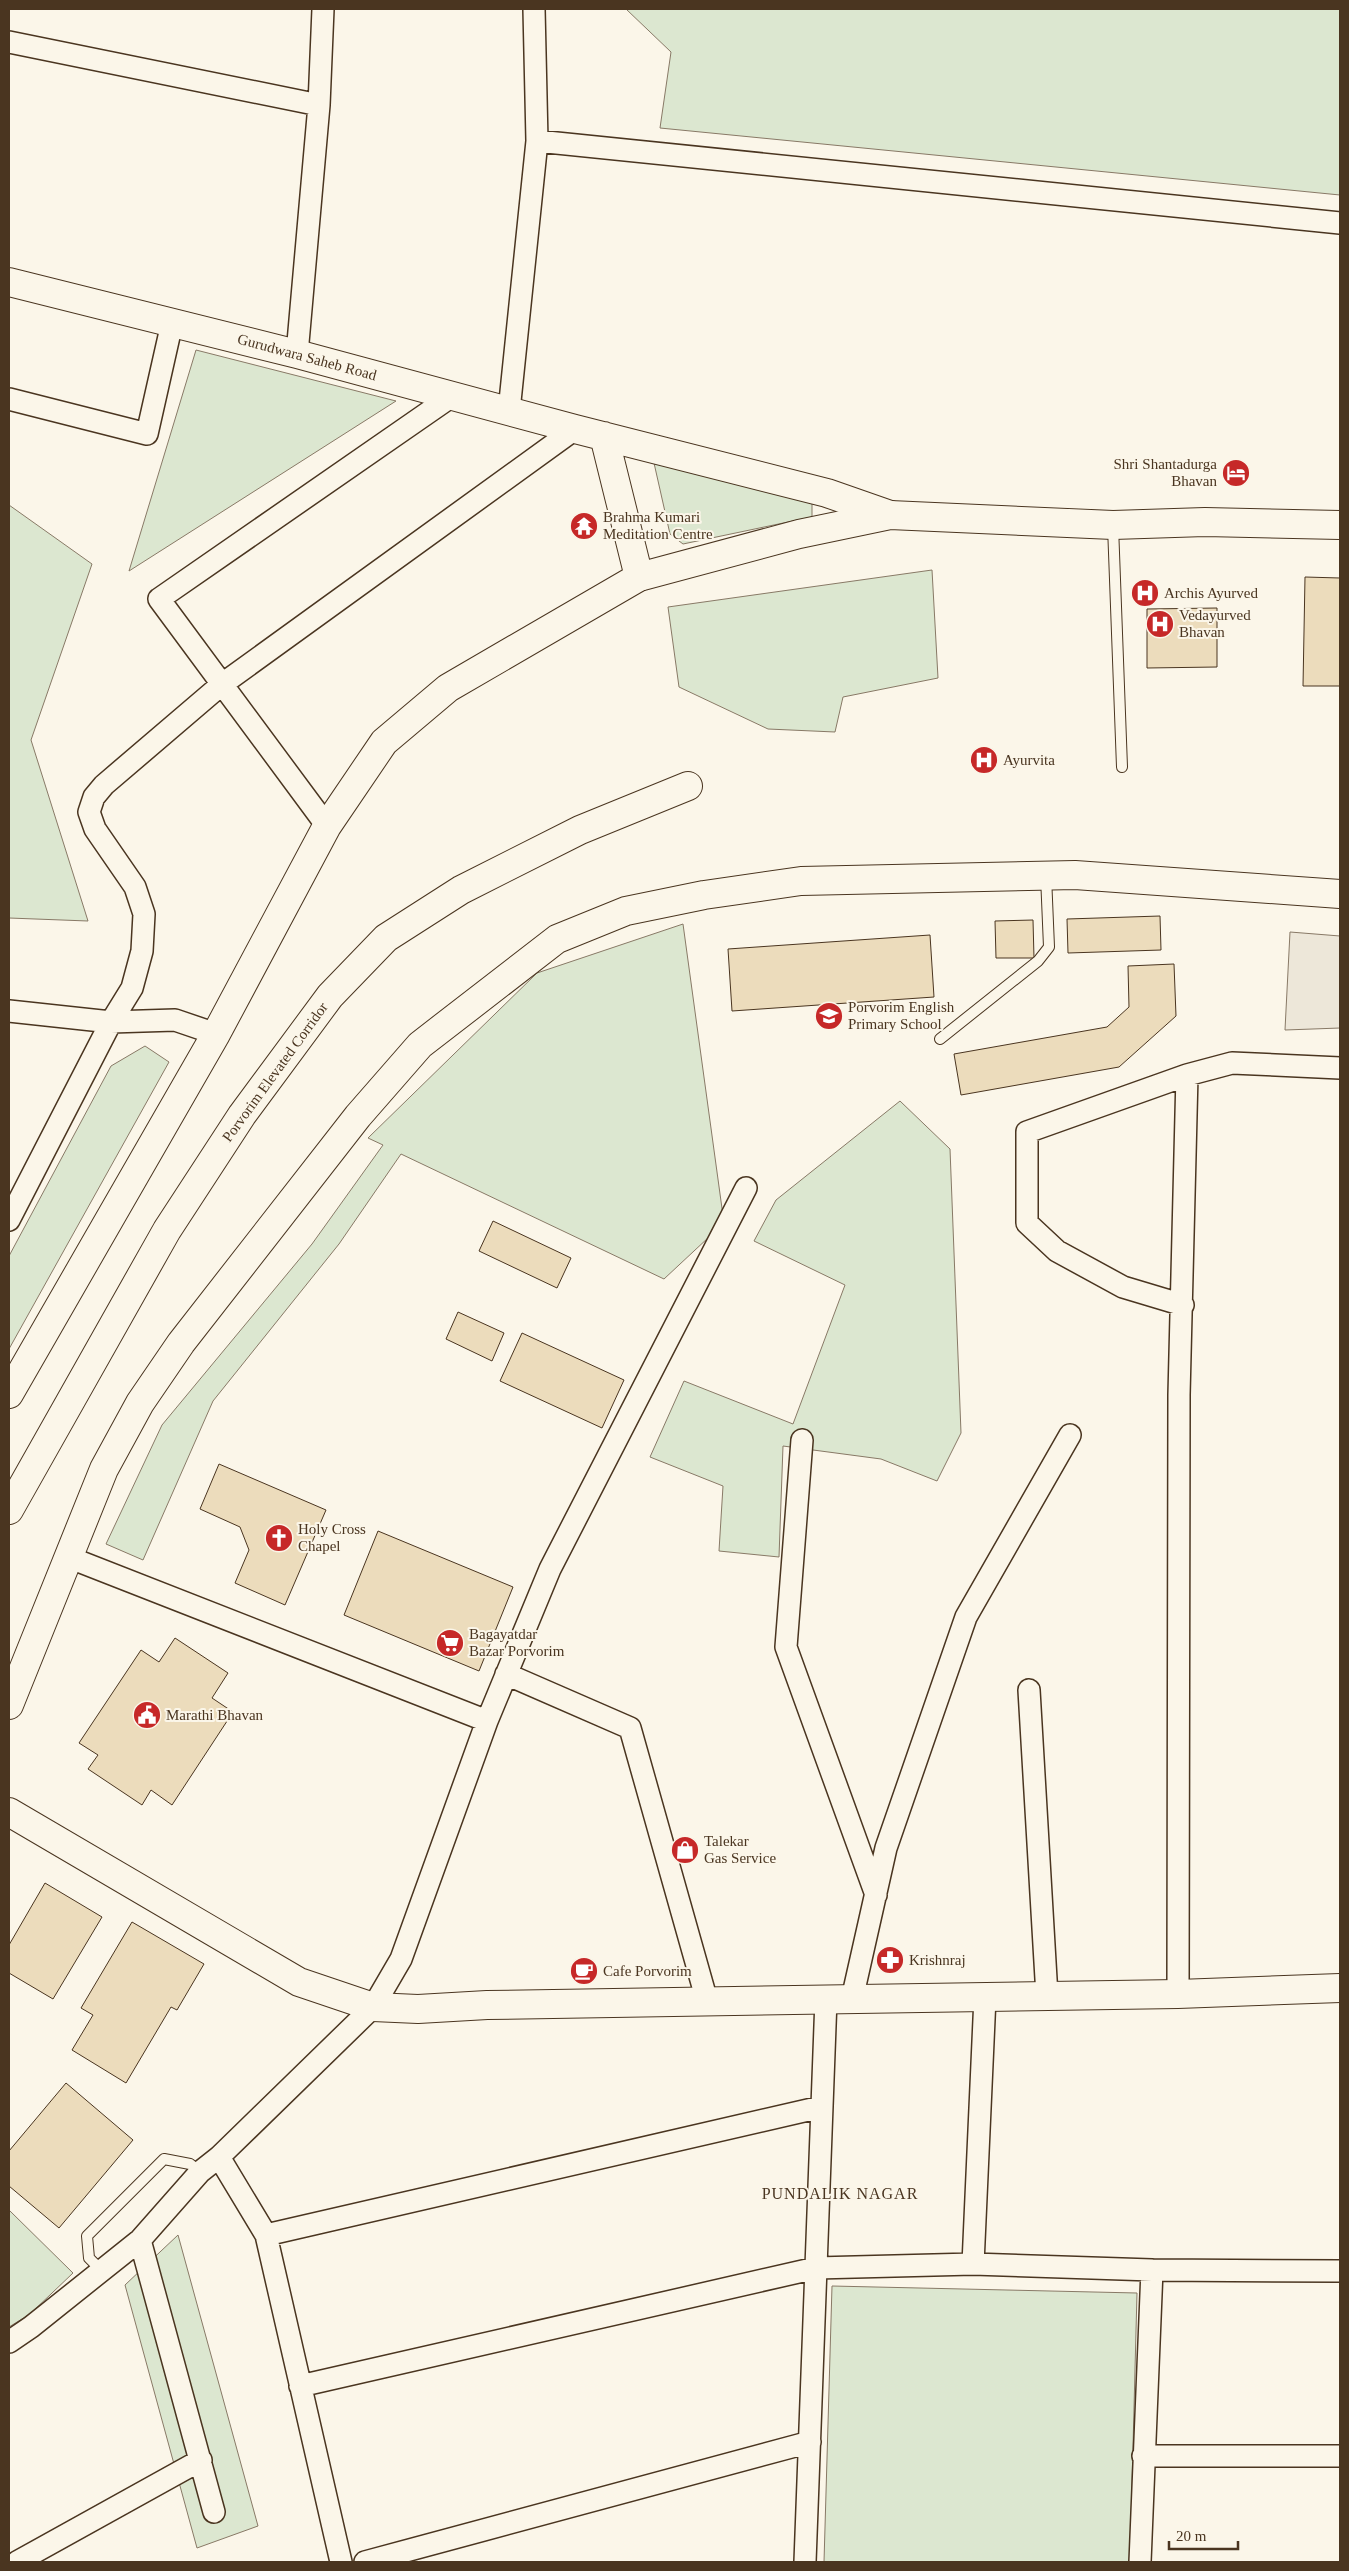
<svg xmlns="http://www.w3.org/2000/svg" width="1349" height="2571" viewBox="0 0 1349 2571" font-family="Georgia,serif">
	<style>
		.green { fill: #dce7d0; stroke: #887966 }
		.parking { fill: #ede7d9; stroke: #887966 }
		.building { fill: #ecdcbc; stroke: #4a3520 }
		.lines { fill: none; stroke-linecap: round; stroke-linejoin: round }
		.lane-casing { stroke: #4a3520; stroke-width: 12 }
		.street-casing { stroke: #4a3520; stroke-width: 24 }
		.secondary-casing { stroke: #4a3520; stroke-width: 30 }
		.primary-casing { stroke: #4a3520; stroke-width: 30 }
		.highway-casing { stroke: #4a3520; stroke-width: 30 }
		.lane { stroke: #fbf6e9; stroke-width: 10 }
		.street { stroke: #fbf6e9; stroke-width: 21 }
		.secondary { stroke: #fbf6e9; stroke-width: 28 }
		.primary { stroke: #fbf6e9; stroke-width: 28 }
		.highway { stroke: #fbf6e9; stroke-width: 28 }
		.labels { text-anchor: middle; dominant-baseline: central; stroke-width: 4; stroke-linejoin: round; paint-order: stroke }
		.street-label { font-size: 15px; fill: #4a3520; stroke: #fbf6e9 }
		.poi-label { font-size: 15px; fill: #4a3520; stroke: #fbf6e9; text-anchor: start }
		.neighbourhood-label { font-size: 16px; letter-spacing: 1px; fill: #4a3520; stroke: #fbf6e9 }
	</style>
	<rect width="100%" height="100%" fill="#fbf6e9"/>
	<path class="green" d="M626,9H1340V195L660,128L671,52Z
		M196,350L396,401L129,571Z
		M654,463L812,499V517L683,544L670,534Z
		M9,505L92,564L31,740L88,921L9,918Z
		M932,570L938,678L843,697L835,732L768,729L679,687L668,607Z
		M683,924L724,1223L664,1279L401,1154L339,1244L213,1401L143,1560L106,1544L162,1425L312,1244L383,1145L368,1138L537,973Z
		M145,1046L169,1062L9,1349V1256L111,1066Z
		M900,1101L950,1149L961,1433L937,1481L881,1459L783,1446L779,1557L719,1551L723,1486L650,1457L684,1381L793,1424L845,1285L754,1241L776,1200Z
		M9,2210L73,2273L30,2314L9,2327Z
		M178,2235L258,2526L197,2548L125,2285Z
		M832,2286L1137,2293L1130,2562H824Z"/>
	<path class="parking" d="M1290,932L1340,936V1028L1285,1030Z"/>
	<path class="building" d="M1305,577L1340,578V686H1303Z
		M1217,608V667L1147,668V609Z
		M1160,916L1161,950L1068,953L1067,919Z
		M1033,920L1034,958H996L995,921Z
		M930,935L934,997L732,1011L728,949Z
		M1174,964L1176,1016L1119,1067L961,1095L954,1054L1107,1027L1129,1007L1128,966Z
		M493,1221L571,1258L557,1288L479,1251Z
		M458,1312L504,1333L492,1361L446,1339Z
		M522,1333L624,1380L602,1428L500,1381Z
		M219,1464L326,1510L285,1605L235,1583L249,1550L240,1527L200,1509Z
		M378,1531L513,1587L479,1671L344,1615Z
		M175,1638L228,1673L212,1698L233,1712L172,1805L151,1790L142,1805L88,1769L98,1755L79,1743L141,1650L159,1662Z
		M45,1883L102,1917L53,1999L9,1973V1945Z
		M132,1922L204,1964L177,2010L171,2007L126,2083L72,2050L93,2015L81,2008Z
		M66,2083L133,2140L59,2228L9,2186V2151Z"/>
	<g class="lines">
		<defs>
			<path id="lane" d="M1113,526L1122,767
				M940,1039L1038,961L1049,947L1046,876
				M101,2270L89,2258L87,2236L164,2159L190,2164L200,2172"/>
			<path id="street" d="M9,42L319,105
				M537,141L1340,223
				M297,354L319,105L323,9
				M9,399L147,434L172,323
				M509,411L537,141L534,9
				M327,826L159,599L452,396
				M9,1011L111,1022L175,1020L216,1034
				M9,1220L111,1022L132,988L142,951L144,914L135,887L95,829L89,812L94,797L104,785L221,685L575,429
				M1183,1305L1123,1287L1057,1251L1027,1223V1132L1187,1075
				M802,1440L786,1647L876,1895
				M68,1557L487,1721
				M506,1674L630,1728L707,2001
				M1029,1690L1047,1996
				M1178,1994L1179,1395L1187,1075L1232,1063L1340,1068
				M852,1999L886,1848L966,1617L1070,1435
				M219,2157L266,2235L341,2562
				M266,2235L821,2107
				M140,2240L214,2512
				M973,2264L985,1997
				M9,2342L31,2327L140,2240L200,2172L219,2157L373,2007L401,1959L487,1721L550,1569L746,1188
				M300,2386L816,2268L973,2264L1152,2270L1340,2271
				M1143,2456H1340
				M17,2562L201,2460
				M365,2562L810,2442
				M805,2562L826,1999
				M1140,2562L1152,2270"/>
			<path id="secondary" d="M9,282L297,354L575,429L827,493L890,515
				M604,436L639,577
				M9,1812L299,1982L373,2007L418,2009L487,2005L1178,1994L1340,1988"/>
			<path id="primary" d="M9,1705L104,1469L140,1403L181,1343L358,1116L420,1045L557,939L626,911L704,895L801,881L1075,875L1340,894"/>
			<path id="highway" d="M9,1394L216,1034L327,826L384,742L448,688L639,577L799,534L890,515L1113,525L1205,522L1340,525
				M9,1510L167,1230L242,1115L330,996L386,938L461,890L580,830L688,786"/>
		</defs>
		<use href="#lane" class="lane-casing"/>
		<use href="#street" class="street-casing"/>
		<use href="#secondary" class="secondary-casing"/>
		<use href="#primary" class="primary-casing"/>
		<use href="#highway" class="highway-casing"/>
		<use href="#lane" class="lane"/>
		<use href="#street" class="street"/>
		<use href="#secondary" class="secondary"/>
		<use href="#primary" class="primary"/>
		<use href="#highway" class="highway"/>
	</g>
	<defs>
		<symbol id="hotel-disc" viewBox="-11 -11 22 22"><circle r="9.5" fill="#c62828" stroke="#fbf6e9"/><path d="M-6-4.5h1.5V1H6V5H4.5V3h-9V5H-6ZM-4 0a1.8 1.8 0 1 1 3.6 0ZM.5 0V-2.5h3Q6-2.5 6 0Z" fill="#fff"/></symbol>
		<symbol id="temple-disc" viewBox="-11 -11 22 22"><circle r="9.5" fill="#c62828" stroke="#fbf6e9"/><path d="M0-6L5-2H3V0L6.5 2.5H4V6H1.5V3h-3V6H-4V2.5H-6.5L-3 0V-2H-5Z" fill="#fff"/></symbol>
		<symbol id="hospital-disc" viewBox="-11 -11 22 22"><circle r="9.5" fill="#c62828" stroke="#fbf6e9"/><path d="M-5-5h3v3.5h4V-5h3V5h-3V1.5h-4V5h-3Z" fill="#fff"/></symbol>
		<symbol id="school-disc" viewBox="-11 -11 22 22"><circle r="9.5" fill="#c62828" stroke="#fbf6e9"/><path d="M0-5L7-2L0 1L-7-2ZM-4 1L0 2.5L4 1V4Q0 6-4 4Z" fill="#fff"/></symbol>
		<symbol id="church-disc" viewBox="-11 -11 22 22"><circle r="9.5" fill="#c62828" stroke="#fbf6e9"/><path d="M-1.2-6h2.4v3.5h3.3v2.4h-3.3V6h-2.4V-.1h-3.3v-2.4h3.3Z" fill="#fff"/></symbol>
		<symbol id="supermarket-disc" viewBox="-11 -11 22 22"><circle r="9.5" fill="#c62828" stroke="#fbf6e9"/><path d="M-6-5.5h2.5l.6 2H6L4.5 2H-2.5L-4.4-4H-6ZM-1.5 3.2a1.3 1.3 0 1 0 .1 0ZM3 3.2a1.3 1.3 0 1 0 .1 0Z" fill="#fff"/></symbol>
		<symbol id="civic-disc" viewBox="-11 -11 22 22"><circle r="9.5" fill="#c62828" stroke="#fbf6e9"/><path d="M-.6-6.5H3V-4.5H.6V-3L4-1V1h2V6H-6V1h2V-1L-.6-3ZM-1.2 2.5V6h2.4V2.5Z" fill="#fff"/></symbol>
		<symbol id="shop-disc" viewBox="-11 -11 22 22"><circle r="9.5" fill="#c62828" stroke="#fbf6e9"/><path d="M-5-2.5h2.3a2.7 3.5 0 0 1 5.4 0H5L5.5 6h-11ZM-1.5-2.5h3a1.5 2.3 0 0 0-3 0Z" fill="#fff"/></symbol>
		<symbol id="pharmacy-disc" viewBox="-11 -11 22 22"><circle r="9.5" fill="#c62828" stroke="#fbf6e9"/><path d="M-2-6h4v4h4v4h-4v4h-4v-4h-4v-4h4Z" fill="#fff"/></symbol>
		<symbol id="cafe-disc" viewBox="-11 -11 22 22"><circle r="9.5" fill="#c62828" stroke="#fbf6e9"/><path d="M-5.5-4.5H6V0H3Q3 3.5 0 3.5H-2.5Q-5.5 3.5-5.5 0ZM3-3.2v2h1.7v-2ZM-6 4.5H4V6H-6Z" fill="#fff"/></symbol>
	</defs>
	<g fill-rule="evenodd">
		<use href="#hotel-disc" x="1220" y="457" width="32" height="32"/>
		<use href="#temple-disc" x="568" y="510" width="32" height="32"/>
		<use href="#hospital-disc" x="1129" y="577" width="32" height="32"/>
		<use href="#hospital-disc" x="1144" y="608" width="32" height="32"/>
		<use href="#hospital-disc" x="968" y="744" width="32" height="32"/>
		<use href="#school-disc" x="813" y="1000" width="32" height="32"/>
		<use href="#church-disc" x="263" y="1522" width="32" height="32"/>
		<use href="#supermarket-disc" x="434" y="1627" width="32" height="32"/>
		<use href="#civic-disc" x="131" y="1699" width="32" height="32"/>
		<use href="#shop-disc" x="669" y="1834" width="32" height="32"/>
		<use href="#pharmacy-disc" x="874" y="1944" width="32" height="32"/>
		<use href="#cafe-disc" x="568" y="1955" width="32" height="32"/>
	</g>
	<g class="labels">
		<g class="street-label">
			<text transform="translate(307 357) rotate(15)">Gurudwara Saheb Road</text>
			<text transform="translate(275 1072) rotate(-54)">Porvorim Elevated Corridor</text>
		</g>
		<g class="poi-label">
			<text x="1217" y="464" text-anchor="end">Shri Shantadurga<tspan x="1217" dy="17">Bhavan</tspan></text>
			<text x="603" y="517">Brahma Kumari<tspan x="603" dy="17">Meditation Centre</tspan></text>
			<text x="1164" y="593">Archis Ayurved</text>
			<text x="1179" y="615">Vedayurved<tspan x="1179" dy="17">Bhavan</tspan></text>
			<text x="1003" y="760">Ayurvita</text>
			<text x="848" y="1007">Porvorim English<tspan x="848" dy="17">Primary School</tspan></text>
			<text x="298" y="1529">Holy Cross<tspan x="298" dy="17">Chapel</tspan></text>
			<text x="469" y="1634">Bagayatdar<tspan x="469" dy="17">Bazar Porvorim</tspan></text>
			<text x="166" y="1715">Marathi Bhavan</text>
			<text x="704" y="1841">Talekar<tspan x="704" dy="17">Gas Service</tspan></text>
			<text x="909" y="1960">Krishnraj</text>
			<text x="603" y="1971">Cafe Porvorim</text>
		</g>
		<g class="neighbourhood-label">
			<text x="840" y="2193">PUNDALIK NAGAR</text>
		</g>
	</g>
	<rect width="1349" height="2571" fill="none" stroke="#4a3520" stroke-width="20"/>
	<path d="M1169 2541v8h69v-8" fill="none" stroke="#4a3520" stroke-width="2.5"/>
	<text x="1176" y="2541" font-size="15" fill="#4a3520" stroke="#fbf6e9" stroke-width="4" paint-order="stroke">20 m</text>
</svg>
